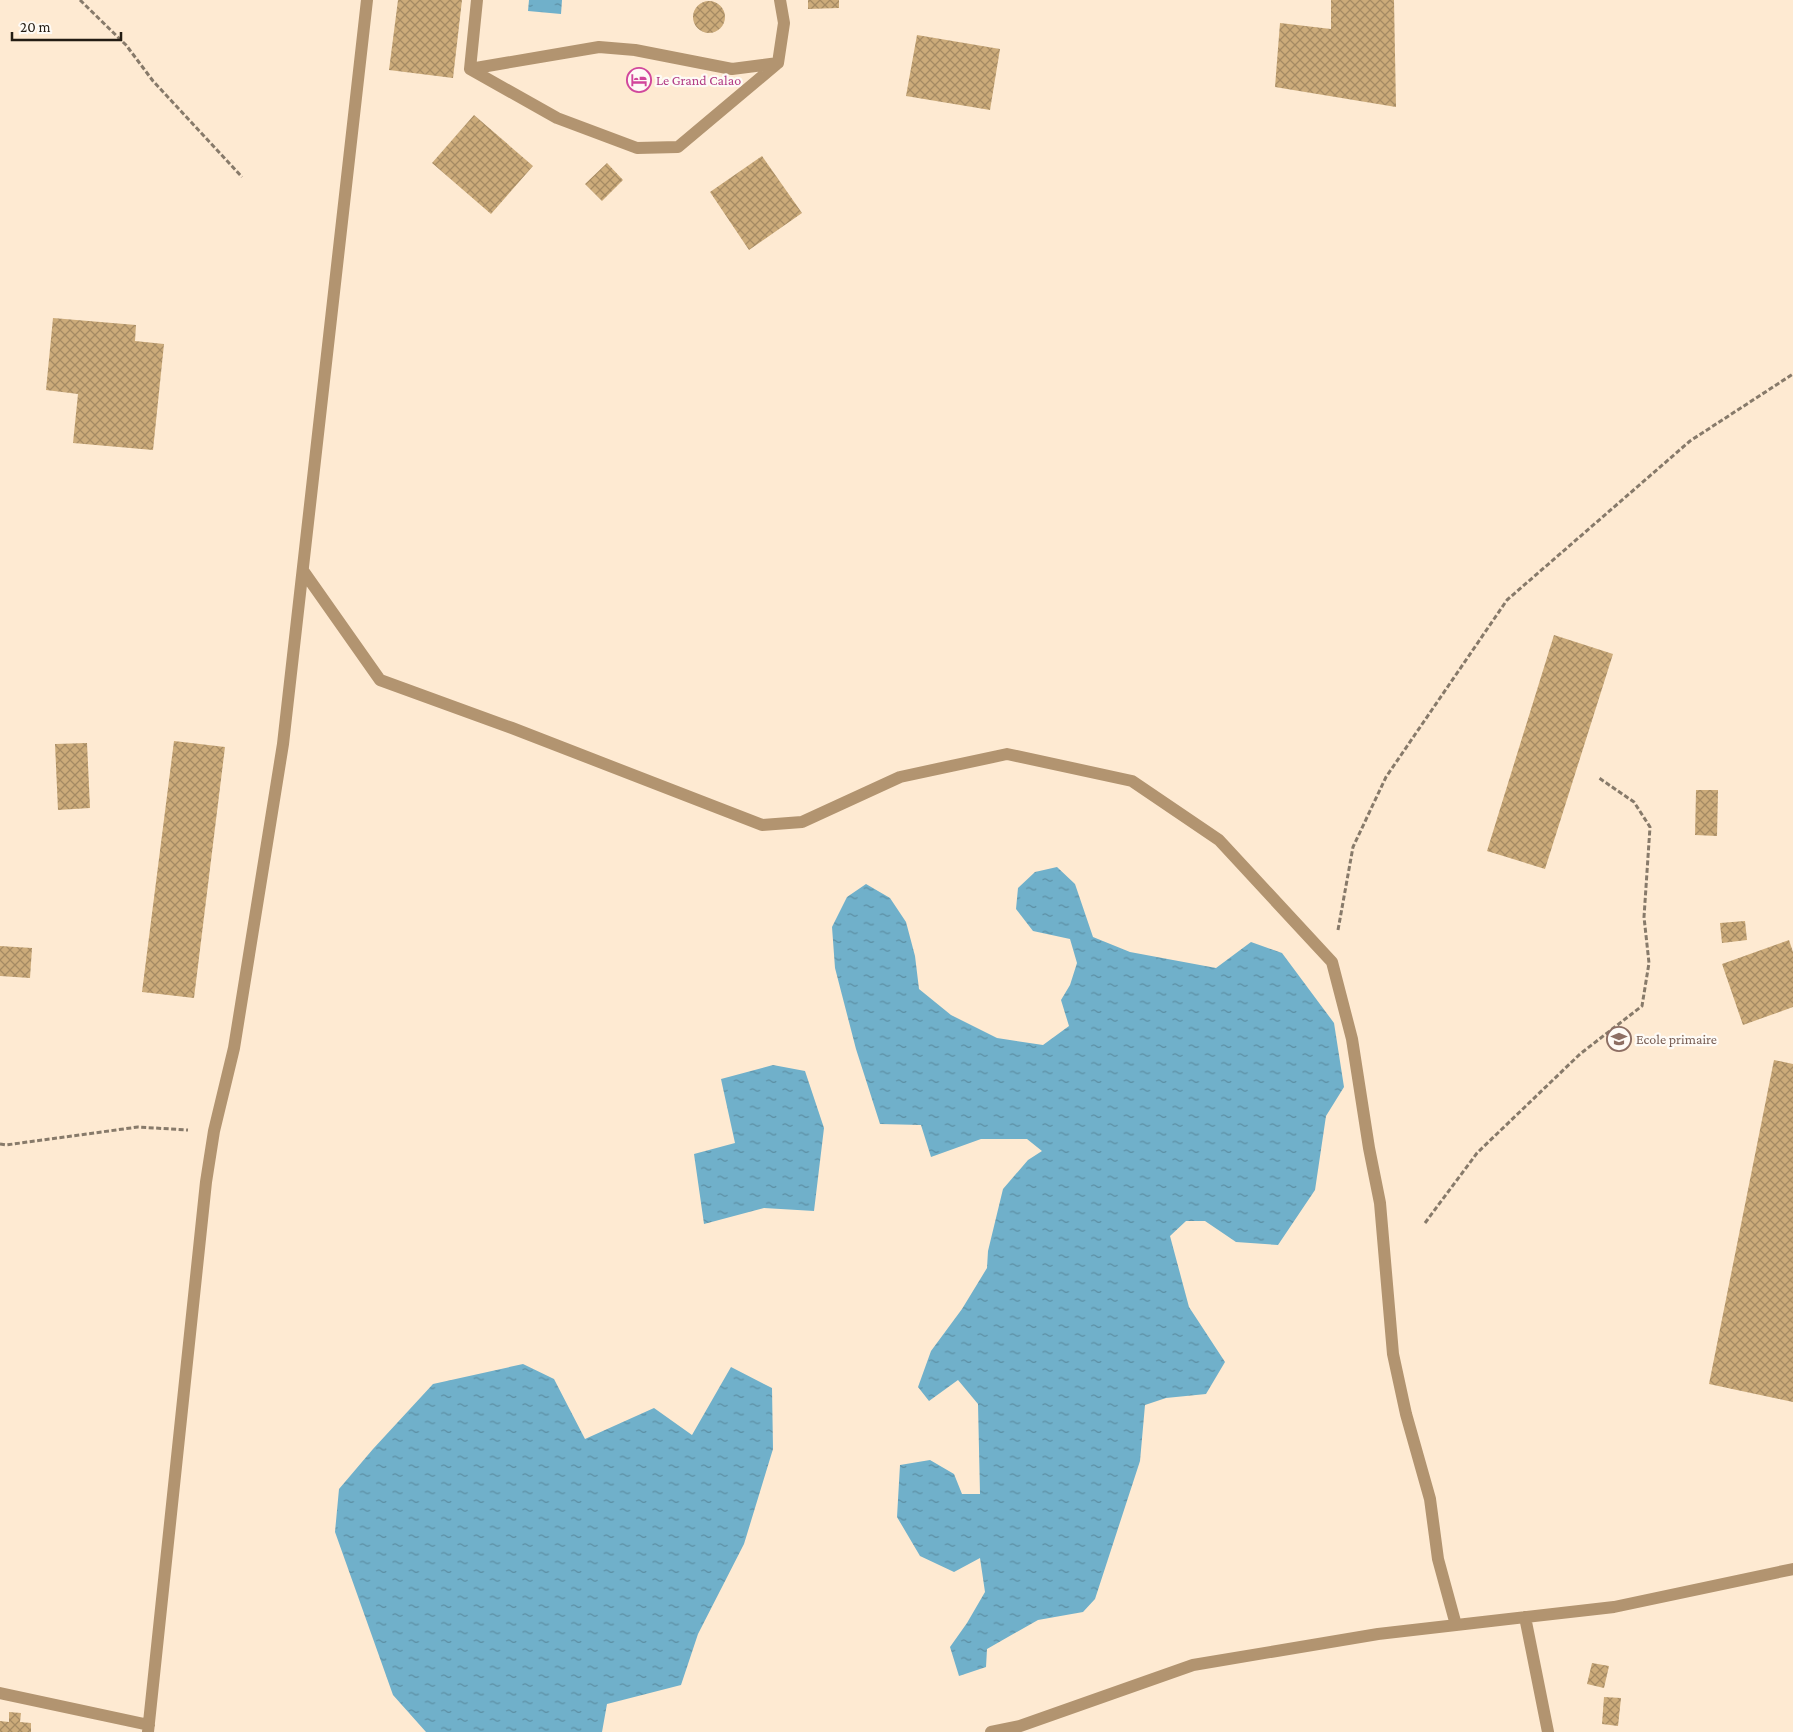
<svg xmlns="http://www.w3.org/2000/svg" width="1793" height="1732" viewBox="0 0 1793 1732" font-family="'Crimson Pro',serif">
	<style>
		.water { fill: url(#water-ripples) }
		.building { fill: url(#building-cross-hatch) }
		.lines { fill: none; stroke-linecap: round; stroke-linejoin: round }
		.path { stroke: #877a6a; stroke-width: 3; stroke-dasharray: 5 2.5; stroke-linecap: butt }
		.street { stroke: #b29470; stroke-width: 12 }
		.labels { text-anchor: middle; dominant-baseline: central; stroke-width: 4.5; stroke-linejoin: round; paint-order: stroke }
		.hotel-label { font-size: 14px; fill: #b23c85; stroke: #fefaf5; text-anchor: start }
		.education-label { font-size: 14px; fill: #785e54; stroke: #fefaf5; text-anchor: start }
	</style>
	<defs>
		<pattern id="water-ripples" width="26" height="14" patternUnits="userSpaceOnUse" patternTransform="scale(1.25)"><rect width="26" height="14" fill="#70b0ca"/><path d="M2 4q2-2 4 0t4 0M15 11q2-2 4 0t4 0" fill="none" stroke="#5c8ea3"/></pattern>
		<pattern id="building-cross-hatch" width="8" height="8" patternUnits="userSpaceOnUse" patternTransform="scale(1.25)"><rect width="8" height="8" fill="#ccab7a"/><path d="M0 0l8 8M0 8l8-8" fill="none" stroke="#a58a63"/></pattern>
	</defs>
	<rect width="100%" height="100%" fill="#feead2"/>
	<path class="water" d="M529,0H562L561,14L528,11Z
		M1057,867L1075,884L1093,937L1130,952L1216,968L1251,942L1282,953L1334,1023L1344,1087L1326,1116L1315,1190L1278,1245L1236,1242L1205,1221H1186L1170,1236L1189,1307L1225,1362L1206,1394L1166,1398L1145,1405L1140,1461L1095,1599L1083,1612L1038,1620L987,1649L986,1667L959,1676L950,1647L967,1623L985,1592L980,1558L954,1572L920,1556L897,1517L900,1465L930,1460L954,1474L962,1494H980L978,1404L958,1380L929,1401L918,1387L931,1351L962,1309L987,1268L988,1251L1003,1189L1028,1160L1042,1151L1027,1139H981L931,1157L921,1125L880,1124L856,1049L835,968L832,927L847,897L866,884L890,898L906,922L915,956L919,989L951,1015L997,1038L1043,1045L1069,1026L1061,1000L1070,985L1077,963L1070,939L1033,931L1016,909L1018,888L1035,872Z
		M773,1065L805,1071L824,1128L814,1211L764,1208L704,1224L694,1154L735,1143L721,1079Z
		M523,1364L554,1379L585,1439L654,1408L692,1435L731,1367L772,1388L773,1449L744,1544L698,1634L681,1685L607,1704L602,1732H426L393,1695L335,1532L339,1489L373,1449L433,1384Z"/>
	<path class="building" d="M398,0H462L453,78L389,70Z
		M808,0H839V8L808,9Z
		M1331,0H1394L1396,107L1275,87L1280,23L1331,29Z
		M693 17a16 16 0 1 1 32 0a16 16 0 1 1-32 0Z
		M917,35L1000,49L990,110L906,96Z
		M474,115L533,166L491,214L432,163Z
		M762,156L802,213L749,250L710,192Z
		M607,163L623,180L602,201L585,184Z
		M53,318L136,325L135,341L164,344L153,450L73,443L78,394L46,390Z
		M1554,635L1613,654L1545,869L1487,851Z
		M174,741L225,747L194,998L142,992Z
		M87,743L90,808L58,810L55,744Z
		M1696,790H1718L1717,836L1695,835Z
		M1745,921L1747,940L1722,943L1720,923Z
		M1789,940L1793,952V1007L1743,1025L1722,964Z
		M0,946L32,948L30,978L0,976Z
		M1774,1060L1793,1064V1402L1709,1384Z
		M1592,1663L1609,1666L1604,1688L1587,1684Z
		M1604,1697L1621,1698L1618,1726L1602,1724Z
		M9,1712L21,1713L20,1722L31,1723V1732H0V1721L9,1722Z"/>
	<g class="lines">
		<path class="path" d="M80,0L126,45L153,81L242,177
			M1338,930L1353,847L1386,777L1507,600L1690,441L1793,374
			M0,1144L6,1145L138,1127L188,1130
			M1425,1223L1477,1153L1580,1054L1642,1006L1649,963L1644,917L1650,827L1634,802L1599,778"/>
		<path class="street" d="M470,69L557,118L637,148L678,147L778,63L784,23L780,0
			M470,69L599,47L635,50L732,69L778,63
			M470,69L477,0
			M304,572L380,680L512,728L762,825L802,822L900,777L1007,754L1132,781L1219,840L1332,962L1352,1039L1369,1148L1380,1203L1393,1354L1406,1414L1430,1499L1438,1559L1456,1625
			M1525,1617L1548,1732
			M0,1693L149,1725
			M148,1732L206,1182L214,1131L234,1048L283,744L367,0
			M991,1732L1020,1726L1193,1665L1378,1634L1614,1607L1793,1569"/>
	</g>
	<defs>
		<symbol id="hotel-ring" viewBox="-11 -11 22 22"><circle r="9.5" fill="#fefaf5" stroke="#d1479c" stroke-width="1.5"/><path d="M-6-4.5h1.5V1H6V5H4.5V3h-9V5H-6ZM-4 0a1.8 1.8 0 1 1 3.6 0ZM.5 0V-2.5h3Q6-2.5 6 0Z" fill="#d1479c"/></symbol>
		<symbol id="school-ring" viewBox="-11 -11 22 22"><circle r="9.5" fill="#fefaf5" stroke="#8d6e63" stroke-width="1.5"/><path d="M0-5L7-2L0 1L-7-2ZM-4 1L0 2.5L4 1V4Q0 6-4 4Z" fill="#8d6e63"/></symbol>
	</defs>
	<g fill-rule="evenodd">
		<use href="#hotel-ring" x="625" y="66" width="28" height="28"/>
		<use href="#school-ring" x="1605" y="1025" width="28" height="28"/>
	</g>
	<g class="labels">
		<g class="hotel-label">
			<text x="656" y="80">Le Grand Calao</text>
		</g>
		<g class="education-label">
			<text x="1636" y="1039">Ecole primaire</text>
		</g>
	</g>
	<path d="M12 32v8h109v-8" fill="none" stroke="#231c13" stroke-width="2.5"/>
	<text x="20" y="32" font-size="15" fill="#231c13" stroke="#fefaf5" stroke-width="4" paint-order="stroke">20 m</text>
</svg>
